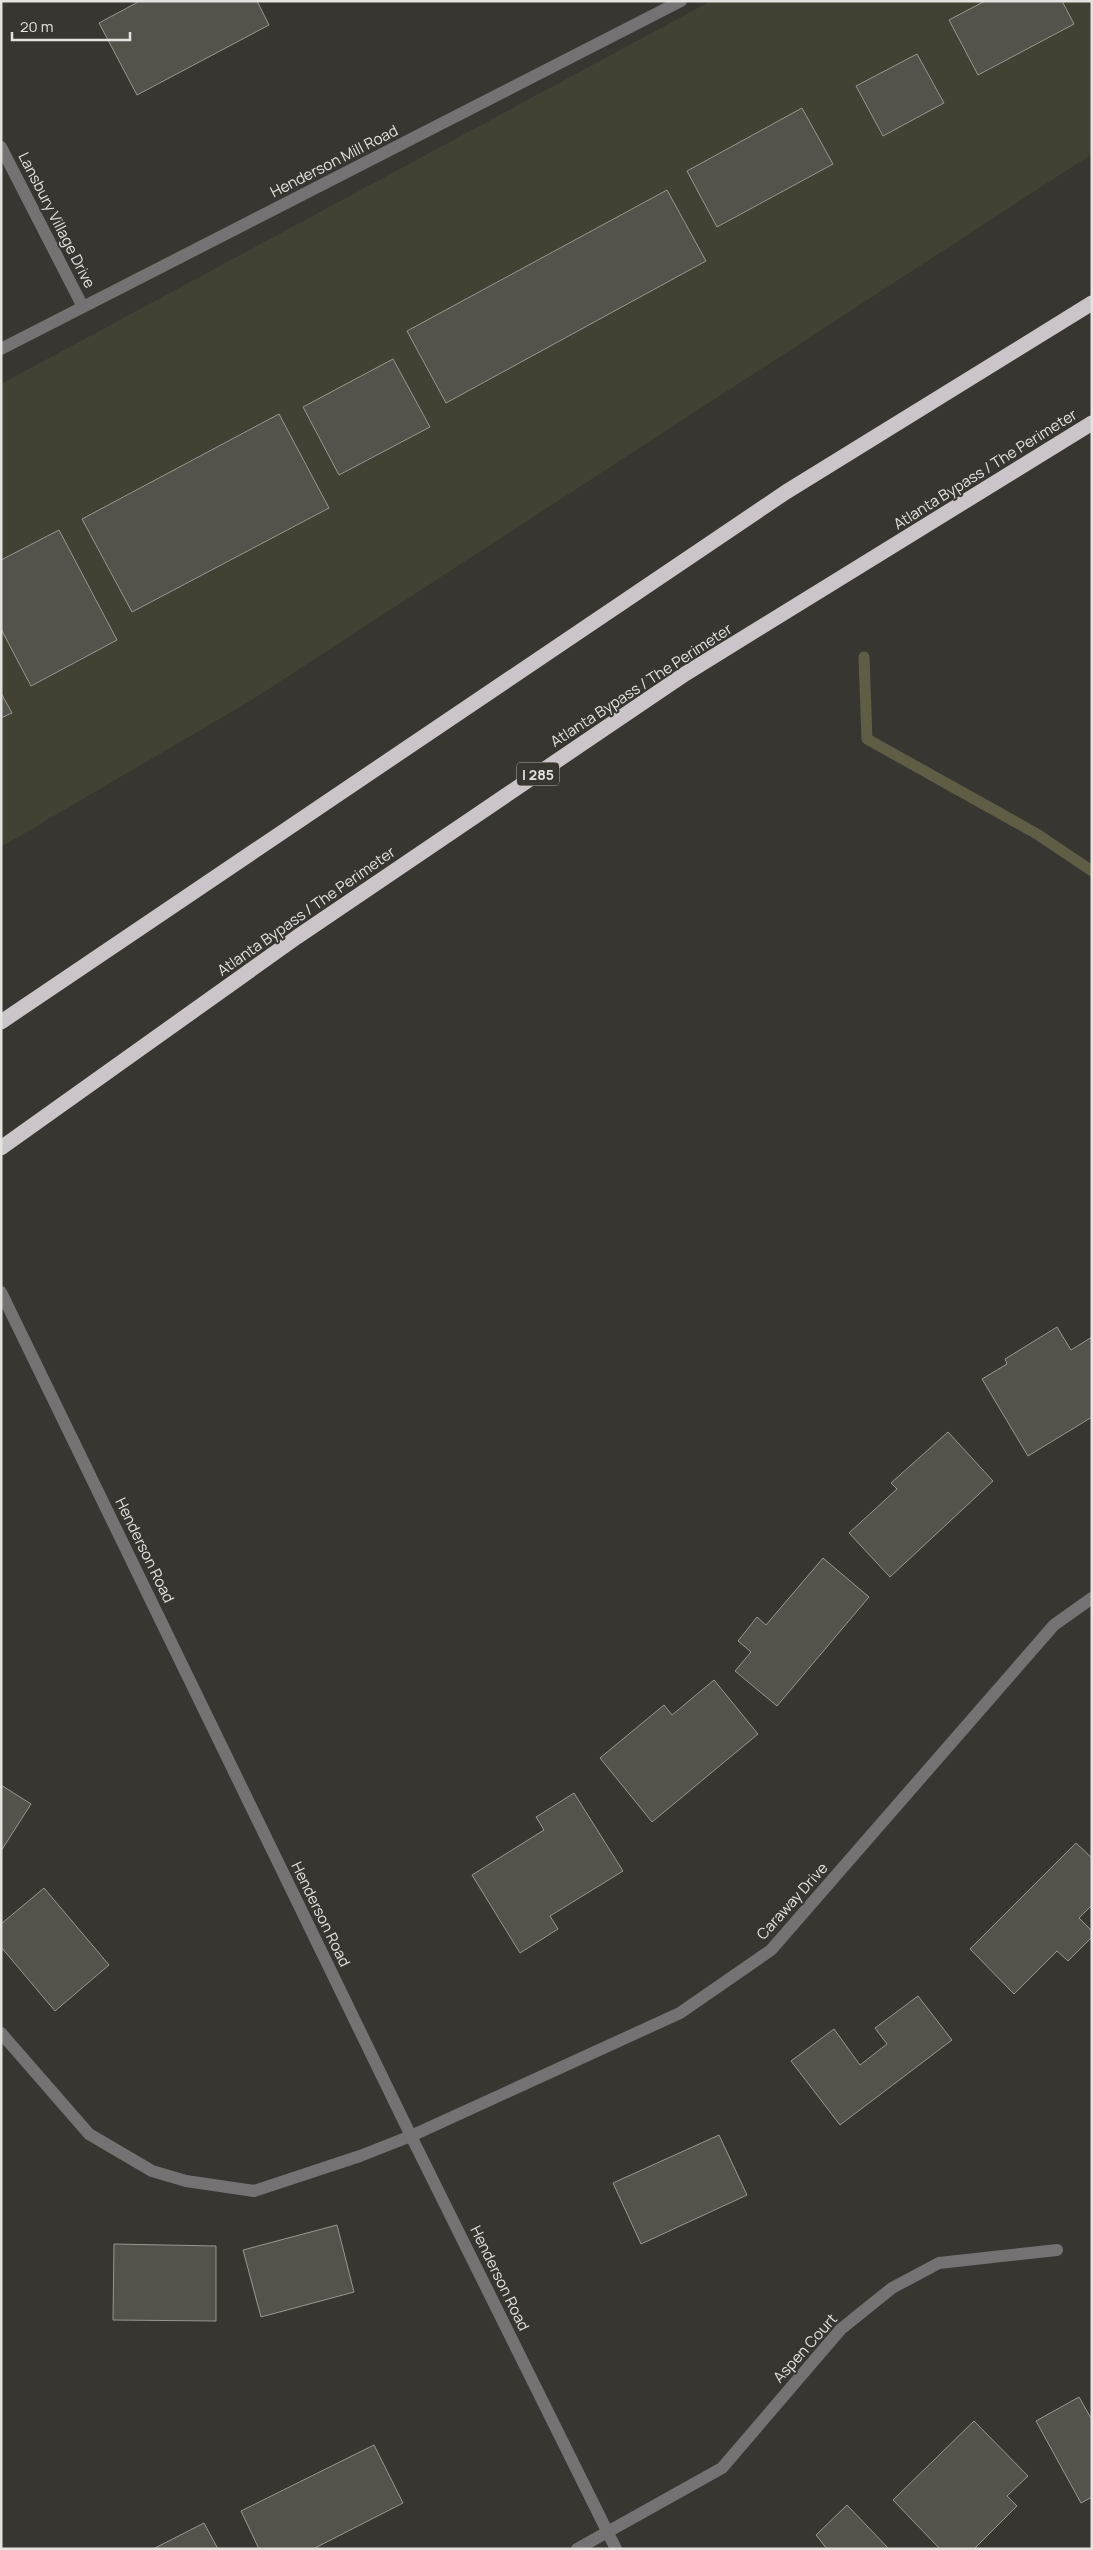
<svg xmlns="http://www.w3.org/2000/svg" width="1093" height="2550" viewBox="0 0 1093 2550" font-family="Manrope,sans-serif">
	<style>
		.built { fill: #424134 }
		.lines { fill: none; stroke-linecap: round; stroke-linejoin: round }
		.stream { stroke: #605d45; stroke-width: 11 }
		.building { fill: #53534c; stroke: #989790 }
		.minor { stroke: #757274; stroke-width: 12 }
		.highway { stroke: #cbc4c8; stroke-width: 15 }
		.labels { text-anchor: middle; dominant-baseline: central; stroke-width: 4; stroke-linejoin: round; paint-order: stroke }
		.shield { fill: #373630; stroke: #b0afab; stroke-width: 1 }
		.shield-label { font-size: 14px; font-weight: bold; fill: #e4e3e0 }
		.street-label { font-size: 15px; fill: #e4e3e0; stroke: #373630 }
	</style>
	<rect width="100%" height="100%" fill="#373630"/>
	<path class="built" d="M711,1H1092V154L250,701L1,847V384Z"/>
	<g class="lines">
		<path class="stream" d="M864,657L867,739L1037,834L1092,871"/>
	</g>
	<path class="building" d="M140,1H257L269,25L137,95L99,23Z
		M985,1H1062L1074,24L978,75L949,20Z
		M917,54L944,103L883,136L856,86Z
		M802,108L833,164L717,227L687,171Z
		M667,190L706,261L446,403L407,331Z
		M393,359L430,427L339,475L303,407Z
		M279,414L329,508L132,612L82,519Z
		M59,530L117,640L31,686L1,629V560Z
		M1,693L12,713L1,718Z
		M1057,1327L1071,1350L1092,1337V1417L1028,1456L982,1379L1007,1364L1005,1359Z
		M948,1432L993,1481L890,1577L849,1533L897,1489L891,1483Z
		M823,1558L869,1597L777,1706L735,1671L751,1652L738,1641L757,1617L766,1625Z
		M714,1680L758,1734L652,1822L600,1758L664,1705L672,1715Z
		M1,1785L31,1804L1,1851Z
		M574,1793L623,1871L550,1916L558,1929L520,1953L472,1875L544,1830L536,1817Z
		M1076,1843L1092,1858V1905L1079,1918L1092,1931V1937L1068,1961L1057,1951L1014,1994L970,1949Z
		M44,1888L109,1965L55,2011L1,1947V1924Z
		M918,1996L952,2040L840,2125L791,2061L834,2029L860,2065L887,2044L875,2028Z
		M719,2135L747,2195L641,2244L613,2183Z
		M337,2225L354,2292L261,2317L243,2250Z
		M114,2244L216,2246V2321L113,2320Z
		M1079,2397L1092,2420V2497L1081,2503L1036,2421Z
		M974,2421L1028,2476L1007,2496L1017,2506L974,2549H940L893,2500Z
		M374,2445L403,2503L313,2549H259L241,2511Z
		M847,2505L889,2549H827L816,2535Z
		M204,2523L218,2549H153Z"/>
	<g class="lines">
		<path class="minor" d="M1,147L83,307
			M1,349L681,1
			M1,1292L411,2136L616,2549
			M1,2033L89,2134L152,2171L186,2181L254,2191L360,2156L411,2136L680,2013L771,1950L1054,1625L1092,1598
			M577,2549L722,2468L841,2329L892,2288L939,2263L1057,2250"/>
		<path class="highway" d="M1,1022L786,492L1092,303
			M1,1148L297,937L685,674L1092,423"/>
	</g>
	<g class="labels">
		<rect class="shield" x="517" y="762.5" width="42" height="23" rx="4"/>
		<g class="shield-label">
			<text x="538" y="774">I 285</text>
		</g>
		<g class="street-label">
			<text transform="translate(334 161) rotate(-27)">Henderson Mill Road</text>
			<text transform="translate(57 220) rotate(63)">Lansbury Village Drive</text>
			<text transform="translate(985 469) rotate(-32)">Atlanta Bypass / The Perimeter</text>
			<text transform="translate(641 685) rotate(-33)">Atlanta Bypass / The Perimeter</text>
			<text transform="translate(306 911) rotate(-35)">Atlanta Bypass / The Perimeter</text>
			<text transform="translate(145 1550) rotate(64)">Henderson Road</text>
			<text transform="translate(792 1901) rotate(-48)">Caraway Drive</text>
			<text transform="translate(321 1914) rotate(64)">Henderson Road</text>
			<text transform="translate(500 2278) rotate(64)">Henderson Road</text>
			<text transform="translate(805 2348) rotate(-48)">Aspen Court</text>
		</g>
	</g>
	<rect width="1093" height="2550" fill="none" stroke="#e4e3e0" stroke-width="5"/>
	<path d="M12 32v8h118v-8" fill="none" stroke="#e4e3e0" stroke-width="2.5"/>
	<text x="20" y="32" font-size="15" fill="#e4e3e0" stroke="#373630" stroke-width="4" paint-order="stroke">20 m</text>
</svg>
